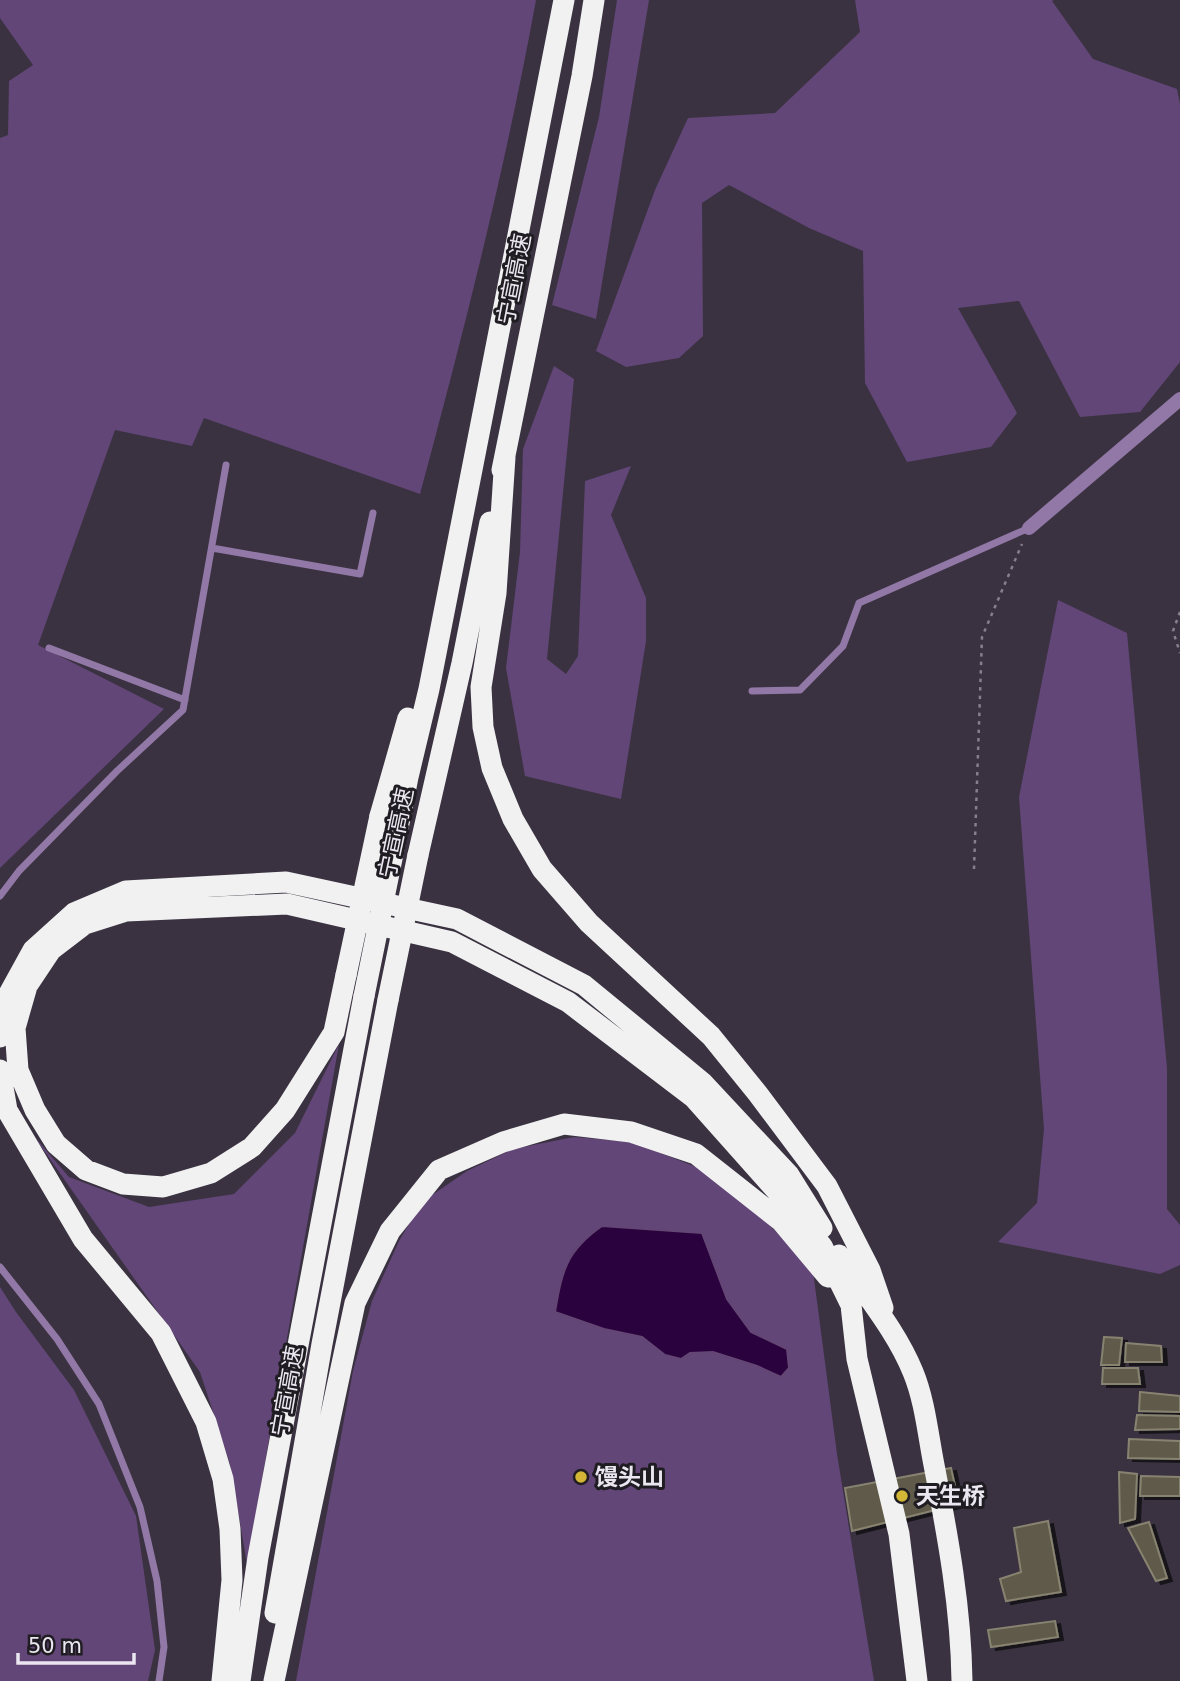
<svg xmlns="http://www.w3.org/2000/svg" width="1180" height="1681" viewBox="0 0 1180 1681" font-family="'DejaVu Sans','Noto Sans SC',sans-serif">
	<style>
		.green { fill: #624677 }
		.water { fill: #29023e; stroke: #634673; stroke-width: 2 }
		.building { fill: #5e5a48; stroke: #878370; stroke-width: 2; filter: url(#shadow) }
		.lines { fill: none; stroke-linecap: round; stroke-linejoin: round }
		.path { stroke: #867f8c; stroke-width: 2.5; stroke-dasharray: 3.5 5; stroke-linecap: butt }
		.lane { stroke: #9278a6; stroke-width: 7 }
		.street { stroke: #9278a6; stroke-width: 14 }
		.highway { stroke: #f1f1f1; stroke-width: 21 }
		.highway-bridge { stroke: #f1f1f1; stroke-width: 21 }
		.poi-dot { fill: #d3b635; stroke: #1f1c22; stroke-width: 2.5 }
		.labels { text-anchor: middle; dominant-baseline: central; stroke-width: 6; stroke-linejoin: round; paint-order: stroke }
		.street-label { font-size: 23px; fill: #ebe6f0; stroke: #1f1c22 }
		.poi-label { font-size: 23px; font-weight: bold; fill: #ebe6f0; stroke: #1f1c22; text-anchor: start }
	</style>
	<defs>
		<filter id="shadow"><feDropShadow dx="5" dy="3" stdDeviation="0" flood-color="#0009"/></filter>
	</defs>
	<rect width="100%" height="100%" fill="#3a3241"/>
	<path class="green" d="M0,0H536C506,166 464,331 420,494L204,418L192,446L115,430L38,645L164,709L0,868V138L8,135L9,81L33,65L0,18Z
		M617,0H649L596,319L552,305L599,117Z
		M855,0H1054L1052,1L1093,59L1177,89L1180,104V362L1140,412L1080,417L1019,301L958,308L1017,413L991,447L907,462L865,383L863,251L809,228L729,185L702,203L703,336L679,358L626,367L596,351L655,190L688,118L775,113L860,32Z
		M554,366L574,379L547,659L566,674L578,656L585,481L631,466L611,515L646,598V641L621,799L525,776L506,668L520,552L523,449Z
		M1058,600L1127,633L1167,1068V1209L1180,1225V1265L1160,1274L998,1242L1037,1203L1044,1129L1019,797Z
		M339,1044L247,1564L230,1464L200,1372L33,1135L69,1177L149,1207L234,1194L295,1133Z
		M574,1137L632,1142L704,1170L760,1215L813,1271L837,1454L874,1681H296L353,1371L372,1301L399,1241L422,1202L467,1171L513,1149Z
		M0,1287L16,1312L74,1390L136,1516L155,1650L148,1681H0Z"/>
	<path class="water" d="M602,1226L702,1233L727,1299L751,1332L787,1349L789,1368L781,1377L757,1366L713,1352L690,1353L681,1359L665,1355L642,1337L604,1329L555,1312C562,1271 566,1251 602,1226Z"/>
	<path class="building" d="M1104,1337L1122,1338L1119,1365H1101Z
		M1126,1343L1161,1346L1162,1362H1125Z
		M1103,1368H1138L1140,1384H1102Z
		M1140,1392L1180,1396V1412L1139,1411Z
		M1137,1415L1180,1416V1429L1135,1430Z
		M1129,1439L1180,1441V1459L1128,1458Z
		M951,1468L959,1504L852,1531L845,1488Z
		M1119,1472L1137,1474L1135,1519L1120,1523Z
		M1141,1476L1180,1477V1496H1140Z
		M1048,1521L1061,1592L1006,1601L1000,1579L1021,1572L1014,1528Z
		M1149,1522L1167,1578L1156,1581L1128,1528Z
		M1055,1621L1058,1637L991,1647L988,1630Z"/>
	<g class="lines">
		<path class="path" d="M1180,612L1173,631L1180,653
			M974,869L982,637L1022,544"/>
		<path class="lane" d="M212,548L360,574L373,513
			M49,648L185,700
			M752,691L800,690L843,646L859,603L1029,528
			M0,896L19,871L117,771L183,710L226,465
			M0,1267L57,1339L99,1404L140,1507L157,1581L164,1647L159,1681"/>
		<path class="street" d="M1029,528L1180,399"/>
		<path class="highway" d="M505,457L496,593L481,687L483,727L492,768L513,819L542,869L589,923L711,1036L758,1094L827,1186L870,1270L883,1308
			M502,470L582,76L594,0
			M380,816L408,718
			M394,849L408,777L429,689L564,0
			M418,855L462,663L490,522
			M346,975L334,1032L285,1110L252,1147L211,1173L163,1187L123,1184L86,1170L56,1144L35,1110L18,1070L15,1028L27,986L51,950L85,924L126,911L287,904L452,942L568,1002L694,1098L783,1198L822,1246L851,1305L857,1359L899,1534L917,1681
			M0,1037L6,999L33,950L74,913L126,891L286,882L457,919L584,985L702,1082L789,1175L822,1228
			M0,1070L7,1110L83,1239L161,1333L206,1422L223,1479L230,1529L232,1580L222,1681
			M839,1255C864,1293 896,1330 913,1372C925,1401 928,1435 934,1465C948,1537 961,1608 962,1681
			M275,1613L322,1344L388,1000
			M240,1681L258,1557L364,996
			M274,1681L355,1303L390,1231L439,1170L503,1142L564,1124L631,1132L696,1154L781,1221L828,1277"/>
		<path class="highway-bridge" d="M346,975L380,816
			M364,996L394,849
			M388,1000L418,855"/>
	</g>
	<g class="poi-dot">
		<circle cx="581" cy="1477" r="7"/>
		<circle cx="902" cy="1496" r="7"/>
	</g>
	<g class="labels">
		<g class="street-label">
			<text transform="translate(514 279) rotate(-79)">宁宣高速</text>
			<text transform="translate(396 833) rotate(-78)">宁宣高速</text>
			<text transform="translate(287 1391) rotate(-80)">宁宣高速</text>
		</g>
		<g class="poi-label">
			<text x="595" y="1477">馒头山</text>
			<text x="916" y="1496">天生桥</text>
		</g>
	</g>
	<path d="M18 1653v10h116v-10" fill="none" stroke="#ebe6f0" stroke-width="3.5"/>
	<text x="28" y="1653" font-size="21" fill="#ebe6f0" stroke="#1f1c22" stroke-width="5" paint-order="stroke">50 m</text>
</svg>
